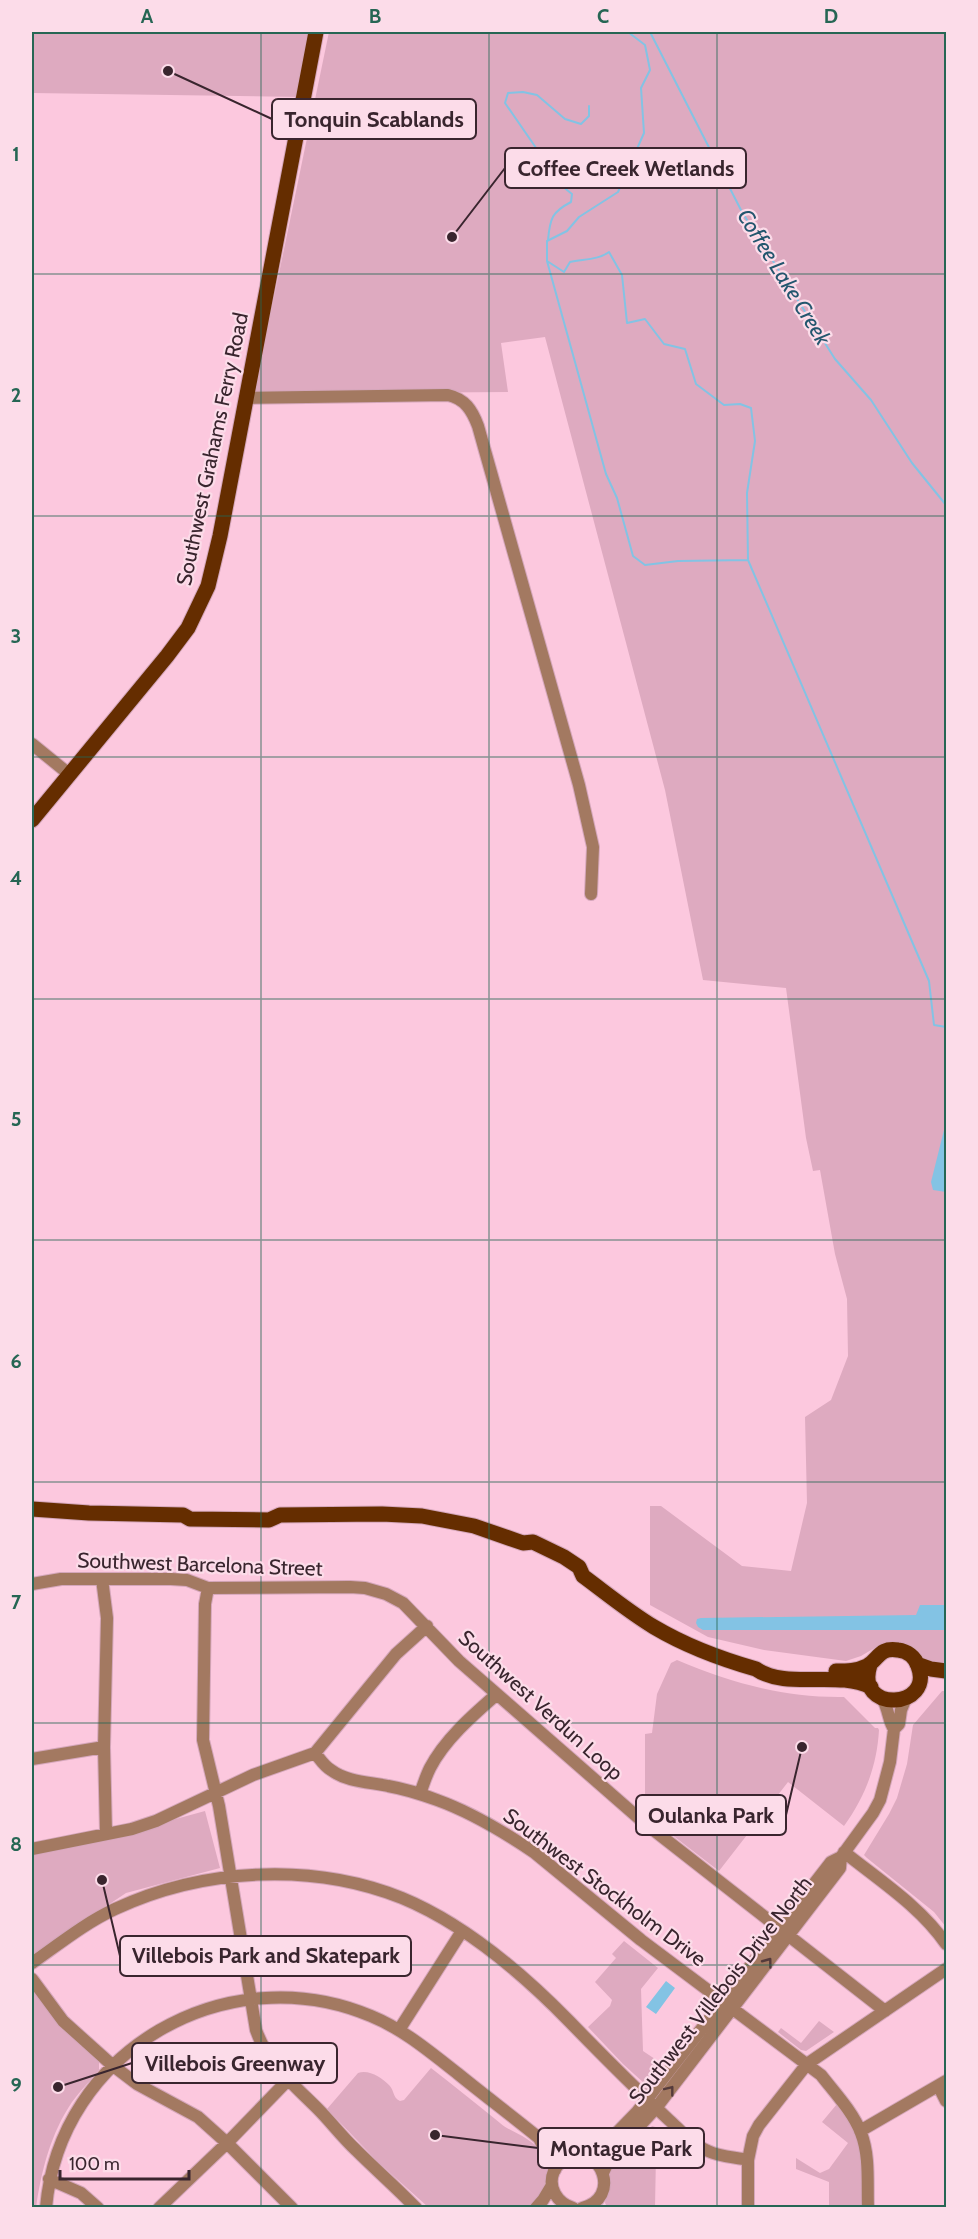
<svg xmlns="http://www.w3.org/2000/svg" width="978" height="2239" viewBox="0 0 978 2239" font-family="Cabin,sans-serif">
	<style>
		.green { fill: #deaac0 }
		.water { fill: #83c3e4 }
		.lines { fill: none; stroke-linecap: round; stroke-linejoin: round }
		.stream { stroke: #83c3e4; stroke-width: 2 }
		.minor-casing { stroke: #d5a7bb; stroke-width: 14 }
		.major-casing { stroke: #d5a7bb; stroke-width: 17 }
		.minor { stroke: #a37961; stroke-width: 12 }
		.major { stroke: #652d00; stroke-width: 15 }
		.oneway { stroke: #543a3b }
		.grid { fill: none; stroke: #266654; stroke-width: 1.5; stroke-opacity: 0.55 }
		.labels { text-anchor: middle; dominant-baseline: central; stroke-width: 4.5; stroke-linejoin: round; paint-order: stroke }
		.street-label { font-size: 21px; fill: #39252e; stroke: #fcdce9 }
		.water-label { font-size: 22px; font-style: italic; fill: #23566e; stroke: #fcdce9 }
		.leader { fill: none; stroke: #39252e; stroke-width: 2 }
		.callout-dot { fill: #39252e; stroke: #fcdce9; stroke-width: 2 }
		.callout { fill: #fcdce9; stroke: #39252e; stroke-width: 2 }
		.callout-label { font-size: 22px; text-anchor: middle; font-weight: bold; fill: #39252e }
		.neatline { fill: none; stroke: #266654; stroke-width: 2 }
		.grid-label { font-size: 20px; text-anchor: middle; font-weight: bold; fill: #266654 }
	</style>
	<rect width="100%" height="100%" fill="#fcc8de"/>
	<path class="green" d="M32,32H313L300,97L32,93Z
		M329,32H946V1663L925,1661L915,1650L890,1643L878,1646L861,1656L846,1661L764,1650L708,1637L650,1605V1506H661L742,1566L791,1571L807,1503L805,1417L831,1400L848,1356L847,1299L835,1254L820,1170L813,1171L806,1138L786,988L703,980L665,790L545,337L501,343L508,392L254,394Z
		M677,1660C731,1683 785,1698 844,1697L875,1728H878L879,1730C877,1766 865,1797 844,1826L788,1782L719,1871L645,1814V1734L652,1733L657,1694L671,1663Z
		M942,1691H946V1927L934,1912L867,1858L864,1855L889,1814L897,1798L907,1764L913,1725Z
		M205,1811L220,1868L126,1893L32,1956V1851L132,1831Z
		M624,1941L658,1968L641,1989L643,2051L661,2063L645,2084L623,2064L588,2027L610,2006L612,2000L595,1982L616,1958L612,1954Z
		M32,1989L46,2007L99,2062V2070C90,2081 80,2091 72,2102C51,2133 41,2171 36,2208L32,2207Z
		M819,2021L834,2032L806,2051L801,2050L778,2032L781,2028L801,2043Z
		M431,2068C454,2086 477,2104 500,2123C508,2130 518,2133 527,2139C554,2156 555,2189 530,2207H428L378,2162L327,2109L358,2073C369,2069 382,2078 389,2085C395,2091 392,2097 400,2101L404,2100Z
		M837,2104L852,2124L862,2151L863,2207H829V2182L796,2169V2158L820,2173L829,2169L848,2143L822,2122Z
		M652,2126L659,2128L689,2155H656L655,2207H607L605,2203L609,2170Z"/>
	<path class="water" d="M946,1122V1192L933,1190L931,1182Z
		M920,1605H946V1630H703L698,1627L696,1623L697,1619L701,1618L916,1615Z
		M666,1981L675,1988L656,2014L646,2007Z"/>
	<g class="lines">
		<path class="stream" d="M628,32L645,45L650,70L641,88L644,133L618,192L579,217L567,231L547,241V261L564,272L570,262C584,259 598,260 609,252L622,275L627,323L645,319L664,344L685,349L696,384L724,405L740,404L751,408L755,441L747,493L748,560L929,981L934,1025L946,1027
			M650,32L742,212L835,359L871,400L912,463L946,505
			M548,240C550,218 552,212 571,202L572,194L552,178L543,158L505,103L508,93L523,92L537,95L565,119L581,124L589,116V106
			M547,261L606,474L617,498L633,556L645,565L678,561L748,560"/>
		<defs>
			<path id="minor" d="M245,398L448,395C465,399 472,410 478,426L579,785L593,847L591,894
				M32,744L69,774
				M102,1579L107,1618L104,1747L106,1833
				M32,1584L61,1579H171L187,1580L208,1588L350,1587L365,1588L386,1594L403,1603L459,1661L642,1821L885,2011
				M208,1588L205,1604L203,1740L219,1806L256,2030C268,2064 293,2084 318,2109C331,2122 342,2137 356,2150C375,2169 397,2188 416,2208
				M882,1698C889,1709 888,1721 894,1729
				M315,1753C320,1759 324,1766 331,1770C347,1782 369,1782 388,1786C405,1789 421,1794 437,1800C473,1813 504,1832 535,1853L641,1940L821,2075C835,2093 853,2112 861,2133C870,2156 867,2183 868,2208
				M32,1759L104,1747
				M420,1794C423,1785 426,1776 430,1768C445,1739 473,1715 497,1694
				M32,1849L132,1829L156,1821L253,1775L315,1753L396,1654L427,1626
				M844,1852C879,1880 921,1907 946,1944
				M32,1963C59,1944 85,1923 115,1909C203,1868 312,1862 402,1898C465,1924 522,1973 569,2021C602,2055 635,2088 669,2120C681,2131 693,2145 708,2151C720,2157 735,2157 748,2160
				M32,1979L63,2021L112,2065L137,2084L198,2117L227,2143L292,2208
				M399,2030L462,1931
				M939,2087L946,2101
				M860,2131L946,2081
				M539,2138L555,2170
				M587,2157L604,2146L637,2112L831,1862L841,1857
				M603,2173L610,2158L656,2108L840,1868L841,1857L873,1813L880,1800L890,1762L894,1729L899,1724L901,1710L906,1698
				M49,2179L81,2193L98,2208
				M46,2208C59,2051 227,1955 371,2016C403,2029 430,2052 457,2073C484,2095 512,2116 539,2138L546,2140L571,2157
				M159,2208L227,2143L288,2080
				M536,2208L543,2200L552,2185
				M573,2208C557,2203 547,2187 554,2171C557,2165 562,2160 568,2158C602,2143 622,2199 582,2208
				M748,2208V2160L753,2136L759,2125L807,2064L946,1969"/>
			<path id="major" d="M32,820L167,656L188,628L208,586L220,536L316,32
				M32,1509L89,1513L183,1515L190,1519L269,1520L280,1515L382,1514L422,1516L474,1526L523,1543L533,1542L564,1557L579,1567L583,1576C606,1593 629,1612 654,1627C686,1646 721,1659 756,1669C786,1690 838,1670 871,1687
				M917,1664L931,1669L946,1671
				M836,1671C847,1671 857,1671 867,1666C879,1659 879,1647 898,1650C907,1651 915,1657 918,1666C935,1709 854,1714 870,1665"/>
		</defs>
		<use href="#minor" class="minor-casing"/>
		<use href="#major" class="major-casing"/>
		<use href="#minor" class="minor"/>
		<use href="#major" class="major"/>
	</g>
	<defs><path id="oneway-chevron" d="M-2-3.5L2.5 0L-2 3.5" fill="none" stroke-width="1.6" stroke-linecap="round" stroke-linejoin="round" transform="scale(1.5)"/></defs>
	<g class="oneway">
		<use href="#oneway-chevron" transform="translate(768 1962) rotate(-53)"/>
		<use href="#oneway-chevron" transform="translate(670 2090) rotate(-52)"/>
	</g>
	<path class="grid" d="M261,32V2208M489,32V2208M717,32V2208M32,274H946M32,516H946M32,757H946M32,999H946M32,1240H946M32,1482H946M32,1723H946M32,1965H946"/>
	<g class="labels">
		<g class="street-label">
			<text transform="translate(212 449) rotate(-78)">Southwest Grahams Ferry Road</text>
			<text transform="translate(200 1564) rotate(2)">Southwest Barcelona Street</text>
			<text transform="translate(541 1705) rotate(42)">Southwest Verdun Loop</text>
			<text transform="translate(605 1887) rotate(37)">Southwest Stockholm Drive</text>
			<text transform="translate(720 1990) rotate(-52)">Southwest Villebois Drive North</text>
		</g>
		<g class="water-label">
			<text transform="translate(784 277) rotate(58)">Coffee Lake Creek</text>
		</g>
	</g>
	<path class="leader" d="M168 71L272 119M452 237L505 168M802 1747L786 1815M102 1880L120 1956M58 2087L132 2063M435 2135L538 2148"/>
	<g class="callout-dot">
		<circle cx="168" cy="71" r="6"/>
		<circle cx="452" cy="237" r="6"/>
		<circle cx="802" cy="1747" r="6"/>
		<circle cx="102" cy="1880" r="6"/>
		<circle cx="58" cy="2087" r="6"/>
		<circle cx="435" cy="2135" r="6"/>
	</g>
	<g class="callout">
		<rect x="272" y="99" width="204" height="40" rx="6"/>
		<rect x="505" y="148" width="241" height="40" rx="6"/>
		<rect x="636" y="1795" width="150" height="40" rx="6"/>
		<rect x="120" y="1936" width="291" height="40" rx="6"/>
		<rect x="132" y="2043" width="205" height="40" rx="6"/>
		<rect x="538" y="2128" width="166" height="40" rx="6"/>
	</g>
	<g class="callout-label">
		<text x="374" y="127">Tonquin Scablands</text>
		<text x="626" y="176">Coffee Creek Wetlands</text>
		<text x="711" y="1823">Oulanka Park</text>
		<text x="266" y="1963">Villebois Park and Skatepark</text>
		<text x="235" y="2071">Villebois Greenway</text>
		<text x="621" y="2156">Montague Park</text>
	</g>
	<rect width="978" height="2239" fill="none" stroke="#fcdce9" stroke-width="66"/>
	<path d="M60 2170v9h129v-9" fill="none" stroke="#39252e" stroke-width="3"/>
	<text x="69" y="2170" font-size="18" fill="#39252e" stroke="#fcdce9" stroke-width="4.5" paint-order="stroke">100 m</text>
	<rect x="33" y="33" width="912" height="2173" class="neatline"/>
	<g class="grid-label">
		<text x="147" y="23">A</text>
		<text x="375" y="23">B</text>
		<text x="603" y="23">C</text>
		<text x="831" y="23">D</text>
		<text x="16" y="161">1</text>
		<text x="16" y="402">2</text>
		<text x="16" y="643">3</text>
		<text x="16" y="885">4</text>
		<text x="16" y="1126">5</text>
		<text x="16" y="1368">6</text>
		<text x="16" y="1609">7</text>
		<text x="16" y="1851">8</text>
		<text x="16" y="2092">9</text>
	</g>
</svg>
